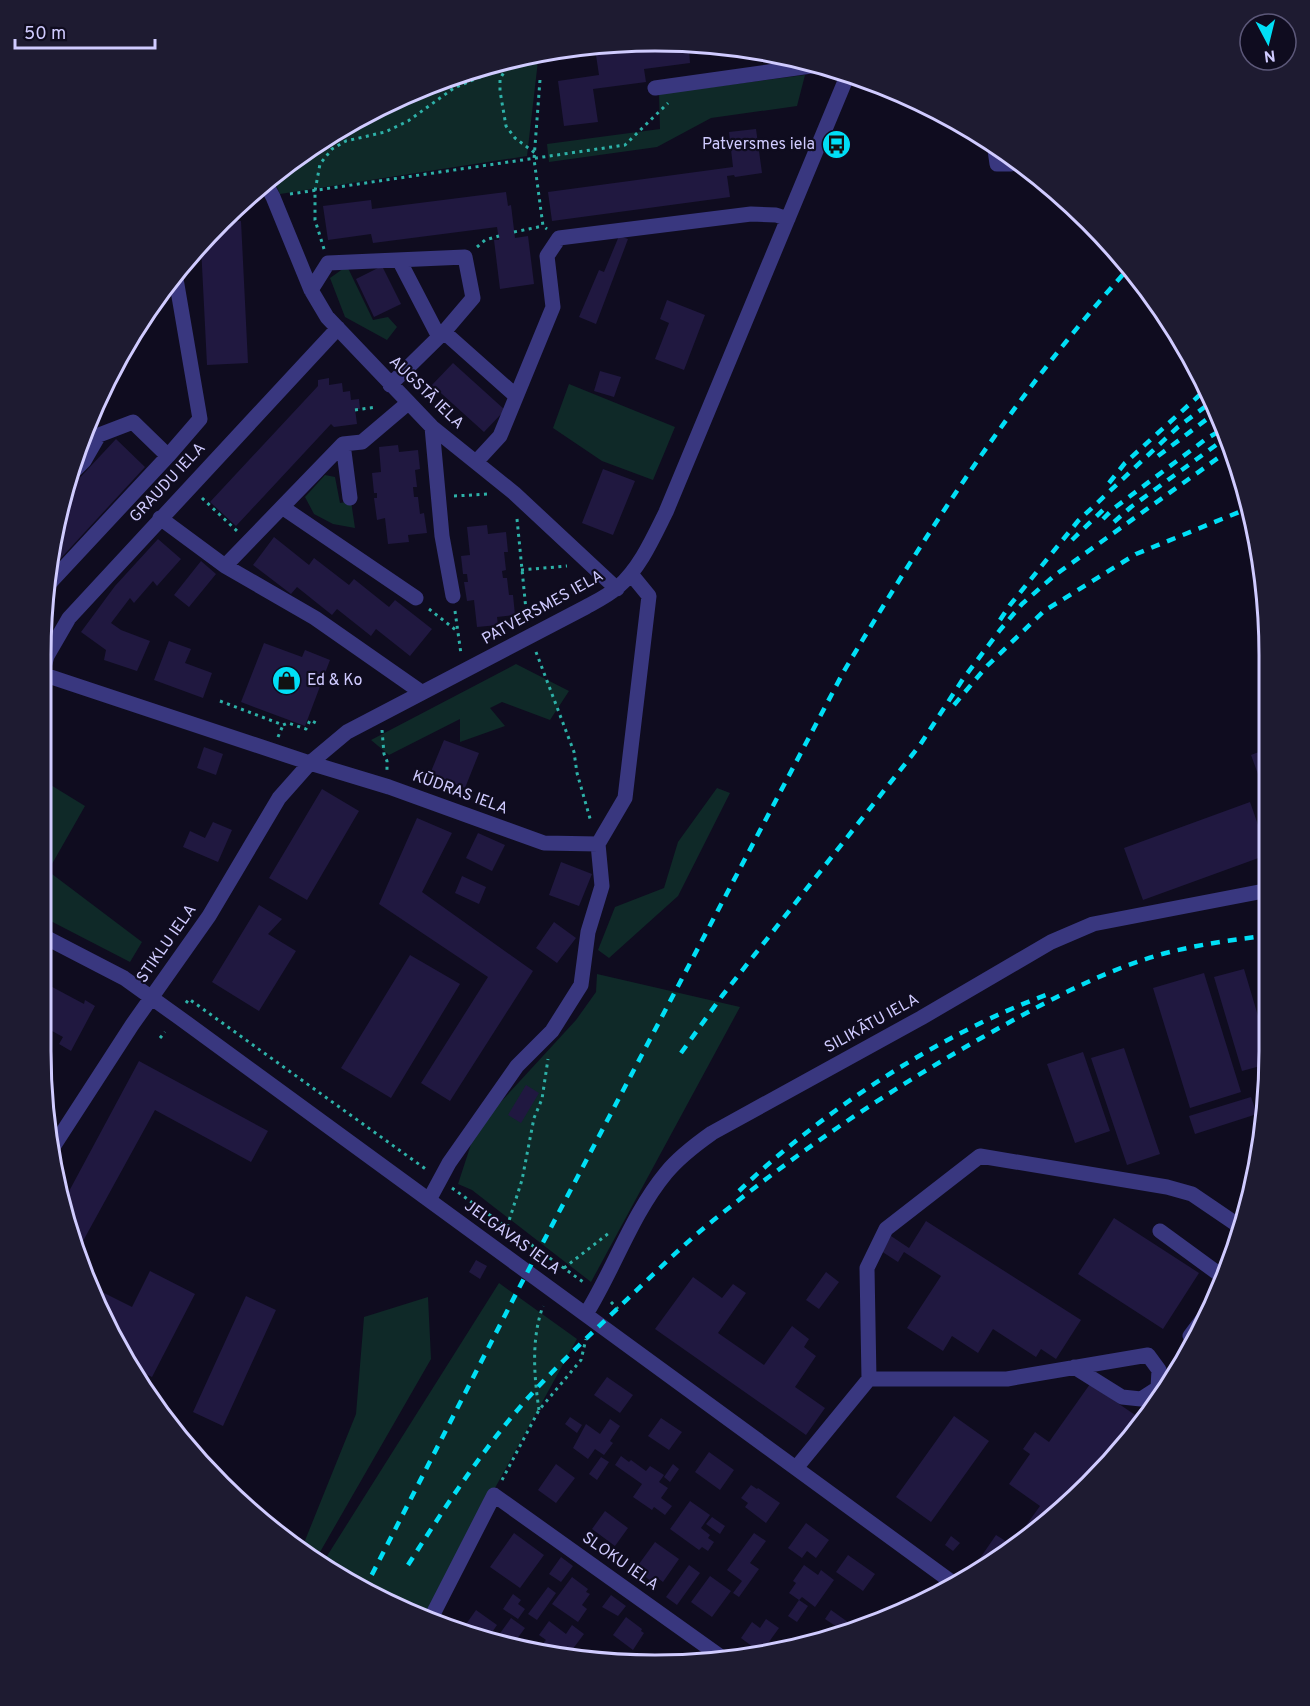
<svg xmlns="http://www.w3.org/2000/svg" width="1310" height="1706" viewBox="0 0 1310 1706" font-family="Overpass,sans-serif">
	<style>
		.green { fill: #0f2928 }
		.building { fill: #201840 }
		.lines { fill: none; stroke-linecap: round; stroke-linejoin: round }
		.path { stroke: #2db1a8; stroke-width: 3; stroke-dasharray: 3 4.5; stroke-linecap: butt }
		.minor { stroke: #39377f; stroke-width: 15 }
		.rail { stroke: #00dff6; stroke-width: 4.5; stroke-dasharray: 9 8; stroke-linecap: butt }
		.labels { text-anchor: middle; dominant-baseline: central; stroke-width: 4.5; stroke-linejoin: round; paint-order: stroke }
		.poi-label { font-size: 16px; fill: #d0cbff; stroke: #0f0c1f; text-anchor: end }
		.street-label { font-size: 16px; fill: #d0cbff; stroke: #0f0c1f }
		.rim { fill: none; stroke: #d0cbff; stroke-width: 3 }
	</style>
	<rect width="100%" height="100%" fill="#0f0c1f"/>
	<path class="green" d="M539,52L527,156L280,194L272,176L314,144L420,87Z
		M805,75L797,106L711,118L657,147L549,162L547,144L660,129L659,94Z
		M347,266L373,320L388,317L397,327L387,340L345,317L330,278Z
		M569,384L675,427L653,480L602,461L553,428Z
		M325,475L335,477L340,503L351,501L355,528L333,524L314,514L305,497Z
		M516,664L569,691L550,720L502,702L490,708L505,726L460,742V719L389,755L371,740Z
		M41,779L85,806L48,871L142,942L130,962L41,916Z
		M717,788L730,793L678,896L609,958L598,950L615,907L664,888L678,842Z
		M597,974L740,1007L591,1282L472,1190L458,1184L476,1129L576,1020L596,992Z
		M499,1283L577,1339L425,1615L348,1583L322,1564Z
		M428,1297L431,1359L316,1559L302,1548L356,1414L364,1317Z"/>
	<path class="building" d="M650,41L709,47L689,49L690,63L644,69L646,82L593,89L598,122L564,126L558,81L599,75L596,55L639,49V42Z
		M756,129L762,173L735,177L734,175L727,176L730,197L552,221L548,192L733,167L729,132Z
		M506,192L508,206L511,205L515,238L528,236L534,284L500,289L494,240H499L497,227L373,243L371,234L328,240L323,206L371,200L372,209Z
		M241,221L248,363L207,365L201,246L223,222Z
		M619,236L628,239L596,324L579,317L599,270L604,272Z
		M382,266L401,304L374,317L356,279Z
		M667,300L705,315L684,370L655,359L669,323L660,319Z
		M453,363L505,410L484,432L432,385Z
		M600,371L621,377L614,397L594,391Z
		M329,378V385L342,383L343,392L350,391L351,400L359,399L360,409H355L357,424L334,427L331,424L236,526L210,502L318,386V380Z
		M116,439L145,467L49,571L61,498Z
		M398,445L399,452L418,450L420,469L415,470L417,487H413L414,497H418L420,514L424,513L427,533L408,535L409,542L388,544L385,518L377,520L374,498H377V493H374L372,473L381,472L379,447Z
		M603,469L635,481L613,535L582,523Z
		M487,525L488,534L506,532L508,552H504L506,570L502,571L503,578H507L509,595H513L515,615L497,617L498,625L477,627L474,600L467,601L464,582H468L467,574H463L461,556L470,555L467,527Z
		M274,537L309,565L314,558L349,585L354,579L389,607L395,600L432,629L410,656L376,629L371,636L337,609L332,615L297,587L291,594L253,565Z
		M158,539L181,559L157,586L153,581L134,603L130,598L111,623L121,630L150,641L137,671L104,660L106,650L81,632L115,586Z
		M201,561L216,574L189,607L174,595Z
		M169,641L191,649L185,663L212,673L203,698L154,680Z
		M264,643L302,657L305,650L330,660L305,726L241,702Z
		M444,740L479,753L465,788L430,774Z
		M204,747L223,754L216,775L197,768Z
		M1264,750V784L1262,785L1251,755Z
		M322,789L359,811L307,900L269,878Z
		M1250,802L1264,842V856L1143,900L1124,848Z
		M417,818L452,833L422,892L533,971L450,1101L421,1083L488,977L379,904Z
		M213,822L232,830L218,862L183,847L190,831L205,838Z
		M478,833L505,845L492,871L466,858Z
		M561,862L592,874L579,906L549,895Z
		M462,876L486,887L479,904L455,893Z
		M259,905L282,919L268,934L296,951L259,1011L212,982Z
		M554,922L576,938L557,963L536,948Z
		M410,955L460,984L391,1098L341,1068Z
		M1244,969L1264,1036V1065L1242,1071L1214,977Z
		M1204,973L1241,1092L1190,1108L1153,988Z
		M41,981L84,1004L85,1000L95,1006L71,1051L59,1044L63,1037L41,1025Z
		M1124,1048L1160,1154L1127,1165L1091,1058Z
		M1083,1052L1110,1131L1075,1143L1047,1064Z
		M139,1061L268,1131L251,1162L155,1110L83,1241L72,1235L62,1210L60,1195L61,1192L67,1195Z
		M526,1085L539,1093L521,1123L508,1115Z
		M1251,1097L1257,1114L1195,1134L1189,1116Z
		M1114,1218L1199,1273L1163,1329L1078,1274Z
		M926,1221L1081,1320L1056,1359L1041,1349L1036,1357L993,1329L978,1353L952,1336L943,1351L907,1328L941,1276L904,1252L898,1262L881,1251L891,1236L909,1248Z
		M476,1260L487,1266L480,1279L469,1272Z
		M150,1271L195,1294L152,1377L128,1365L123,1359L97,1296L100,1291L132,1307Z
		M826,1272L839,1282L819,1309L806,1300Z
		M693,1277L722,1298L733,1284L746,1293L718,1333L764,1365L792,1326L809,1339L804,1347L816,1356L795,1387L825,1408L806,1435L655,1329Z
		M246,1296L276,1310L223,1426L193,1412Z
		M607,1377L633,1395L620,1413L594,1395Z
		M1090,1384L1138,1417L1144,1408L1150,1412L1090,1485L996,1562L979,1571L974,1567L996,1535L1012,1545L1040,1506L1009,1484L1030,1454L1023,1449L1035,1432L1049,1442Z
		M954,1416L989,1441L931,1522L896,1497Z
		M570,1417L582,1425L577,1433L565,1424Z
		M661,1418L682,1432L669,1450L648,1436Z
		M610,1419L620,1426L610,1441L613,1443L604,1455L595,1449L588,1459L573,1448L586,1424L600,1434Z
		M709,1452L734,1470L720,1490L695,1472Z
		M621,1456L629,1462L631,1460L646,1471L650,1466L664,1475L659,1482L668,1488L661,1498L672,1506L665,1515L654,1507L652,1510L633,1497L642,1484L615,1465Z
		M601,1457L609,1462L597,1480L589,1474Z
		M556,1464L575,1478L556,1503L538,1490Z
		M673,1464L679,1469L670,1482L664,1477Z
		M751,1485L757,1489L758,1488L780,1503L766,1523L745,1507L748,1503L741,1498Z
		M690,1501L710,1515L701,1528L710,1535L708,1538L714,1542L708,1551L702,1547L699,1550L670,1529Z
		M605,1511L628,1528L615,1546L592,1529Z
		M712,1517L725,1526L720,1534L706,1524Z
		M806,1523L829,1540L816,1558L807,1551L802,1558L788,1548Z
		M514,1533L544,1555L520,1588L490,1567Z
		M754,1533L766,1541L750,1563L759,1569L739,1597L733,1593L742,1581L727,1570Z
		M951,1536L960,1543L953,1551L945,1545Z
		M655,1542L679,1559L663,1582L655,1576L651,1581L643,1575L646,1570L639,1564Z
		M848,1555L875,1574L863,1591L836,1572Z
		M561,1557L573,1566L561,1582L549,1574Z
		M689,1565L700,1573L677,1605L666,1597Z
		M804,1565L818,1575L821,1570L834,1580L815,1607L802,1597L799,1600L789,1593L796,1583L793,1581Z
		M710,1576L731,1591L712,1617L691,1602Z
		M572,1577L588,1589L586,1592L590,1594L582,1605L587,1609L578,1622L552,1604Z
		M548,1587L556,1593L537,1620L528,1614Z
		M513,1594L521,1600L518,1604L525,1609L518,1619L503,1609Z
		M611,1595L626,1606L618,1616L602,1607Z
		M799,1600L808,1606L797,1622L788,1616Z
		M476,1610L497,1625L486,1641L462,1630Z
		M831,1610L859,1630L829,1639L837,1627L825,1619Z
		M626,1617L642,1629L641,1631L644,1633L633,1650L613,1635Z
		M511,1618L525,1628L511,1647L493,1643Z
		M766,1619L779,1628L761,1653L741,1638L752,1622L760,1628Z
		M549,1621L566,1634L572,1625L584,1634L569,1654L543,1651L539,1648L546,1640L539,1635Z
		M523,1638L540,1650L516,1647Z
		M678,1653L691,1662L670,1664Z"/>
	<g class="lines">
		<path class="path" d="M507,67L500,79V91L506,126L515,138L535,153
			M540,80L534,159L543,226L547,229
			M290,194L625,145L668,103
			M514,232L543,226
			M477,247L485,240L499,236
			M324,249L315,220V191L320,164L332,149L346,141L385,132L408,121L454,88L508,65L519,57
			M355,410L377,407
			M454,496L489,494
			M202,498L237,531
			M517,519L527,620
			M521,570L567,566
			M429,609L457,631
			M455,611L461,654
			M536,652L574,752L577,773L591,822
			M220,701L283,725L288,723L306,729L310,720L316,723
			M382,730L384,754L387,761V771
			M278,737L283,725
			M186,1003L189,999L427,1170
			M160,1038L165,1032
			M452,1188L586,1284
			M507,1227L522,1180L534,1118L542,1099L548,1059
			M564,1268L609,1233
			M611,1302L618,1309
			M539,1410C534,1376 531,1339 543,1306
			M502,1480L539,1410L581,1360L586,1339"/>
		<path class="minor" d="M655,88L818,65
			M994,143L997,164H1011L1017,161
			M265,182L273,197L311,290L327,317L432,427L514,493L617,589
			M399,260L439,337
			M311,290L328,263L465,257L473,298L444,332L390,385
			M444,332L516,396
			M432,427L442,536L453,596
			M343,444L350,498
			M476,462L500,436L553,307L547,256L559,238L751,214L776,215L788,219
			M69,476L84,461L99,435L133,422L168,456
			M282,507L416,598
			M160,518L225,566L315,618L421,692
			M225,566L343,444L362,442L408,403
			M46,587L168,456L200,419L175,273
			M42,674L310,763L389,787L544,843L598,844L625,798L649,596L631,574
			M42,674L47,656L69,618L338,328
			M41,935L124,978L177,1016L953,1583
			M53,1147L132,1025L209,916L279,798L310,763L347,732L586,607C597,601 609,595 618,587C640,568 653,538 666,512L848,74
			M429,1200L449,1163L517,1066L552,1031L581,985L588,932L602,886L598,844
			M1160,1231L1223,1277
			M586,1314C614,1269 632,1214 666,1173C679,1157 695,1145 712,1133L921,1018L1051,942L1093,924L1264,891
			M1190,1336L1202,1320
			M869,1379H1007L1148,1355L1159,1370L1158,1388L1141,1399L1122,1397L1074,1367
			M796,1468L869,1379L867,1268L886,1229L980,1156L1167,1187L1192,1194L1242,1228
			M431,1618L494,1495L724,1659"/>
		<path class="rail" d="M1158,456L1215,413
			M1109,483L1125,463L1204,391
			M1103,519L1113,509L1206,439L1223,429
			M1114,522L1131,507L1227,437
			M1072,540L1106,507
			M1000,620L1010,605L1078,521L1178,427L1210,403
			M954,705L987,666L1044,611L1136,554L1249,508
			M681,1053L722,996L920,745L963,679L1000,630L1022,604L1055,575L1232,448
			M739,1191C822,1111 938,1035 1046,995
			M408,1565C447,1504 487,1442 537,1388C563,1360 591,1334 619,1307C652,1276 684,1243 720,1215C803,1148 891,1089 983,1037C1040,1005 1099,972 1162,954C1196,945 1230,940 1264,936
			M364,1590L519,1288L844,671C928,530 1018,390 1129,268"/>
	</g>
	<defs>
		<symbol id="bus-disc" viewBox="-11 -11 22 22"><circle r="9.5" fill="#00dff6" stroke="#0f0c1f"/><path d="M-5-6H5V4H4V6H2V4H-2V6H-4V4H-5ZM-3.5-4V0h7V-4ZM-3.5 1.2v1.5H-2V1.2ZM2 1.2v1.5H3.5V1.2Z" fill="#111"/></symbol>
		<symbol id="shop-disc" viewBox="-11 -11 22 22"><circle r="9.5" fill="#00dff6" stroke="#0f0c1f"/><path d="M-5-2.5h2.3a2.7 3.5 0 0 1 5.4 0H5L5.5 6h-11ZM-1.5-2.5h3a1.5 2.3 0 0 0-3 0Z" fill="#111"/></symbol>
	</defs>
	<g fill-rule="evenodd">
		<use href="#bus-disc" x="820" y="128" width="33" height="33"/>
		<use href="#shop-disc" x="270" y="664" width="33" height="33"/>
	</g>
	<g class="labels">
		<g class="poi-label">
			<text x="815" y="145">Patversmes iela</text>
			<text x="307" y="681" text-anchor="start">Ed &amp; Ko</text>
		</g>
		<g class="street-label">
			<text transform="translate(426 393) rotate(44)">AUGSTĀ IELA</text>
			<text transform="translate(168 483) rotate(-47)">GRAUDU IELA</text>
			<text transform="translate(543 608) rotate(-29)">PATVERSMES IELA</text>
			<text transform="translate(460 793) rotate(20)">KŪDRAS IELA</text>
			<text transform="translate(167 944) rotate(-55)">STIKLU IELA</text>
			<text transform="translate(872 1024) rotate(-29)">SILIKĀTU IELA</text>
			<text transform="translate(512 1238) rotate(36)">JELGAVAS IELA</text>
			<text transform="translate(620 1562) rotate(35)">SLOKU IELA</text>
		</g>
	</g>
	<path d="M0 0H1310V1706H0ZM655 51H655A604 604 0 0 1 1259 655V1051A604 604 0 0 1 655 1655H655A604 604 0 0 1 51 1051V655A604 604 0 0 1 655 51Z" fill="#1e1b31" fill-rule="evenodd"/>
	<path class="rim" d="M655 51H655A604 604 0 0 1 1259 655V1051A604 604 0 0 1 655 1655H655A604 604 0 0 1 51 1051V655A604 604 0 0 1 655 51Z"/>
	<g transform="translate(1268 42) rotate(173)"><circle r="28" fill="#0f0c1f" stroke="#5c5879" stroke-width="1.5"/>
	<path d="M0-4.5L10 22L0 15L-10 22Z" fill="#00dff6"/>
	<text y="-9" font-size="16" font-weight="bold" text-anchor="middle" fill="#d0cbff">N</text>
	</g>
	<path d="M15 39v9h140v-9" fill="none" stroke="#d0cbff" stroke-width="3"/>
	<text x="24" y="39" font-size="18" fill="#d0cbff" stroke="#0f0c1f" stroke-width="4.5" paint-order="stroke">50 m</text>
</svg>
